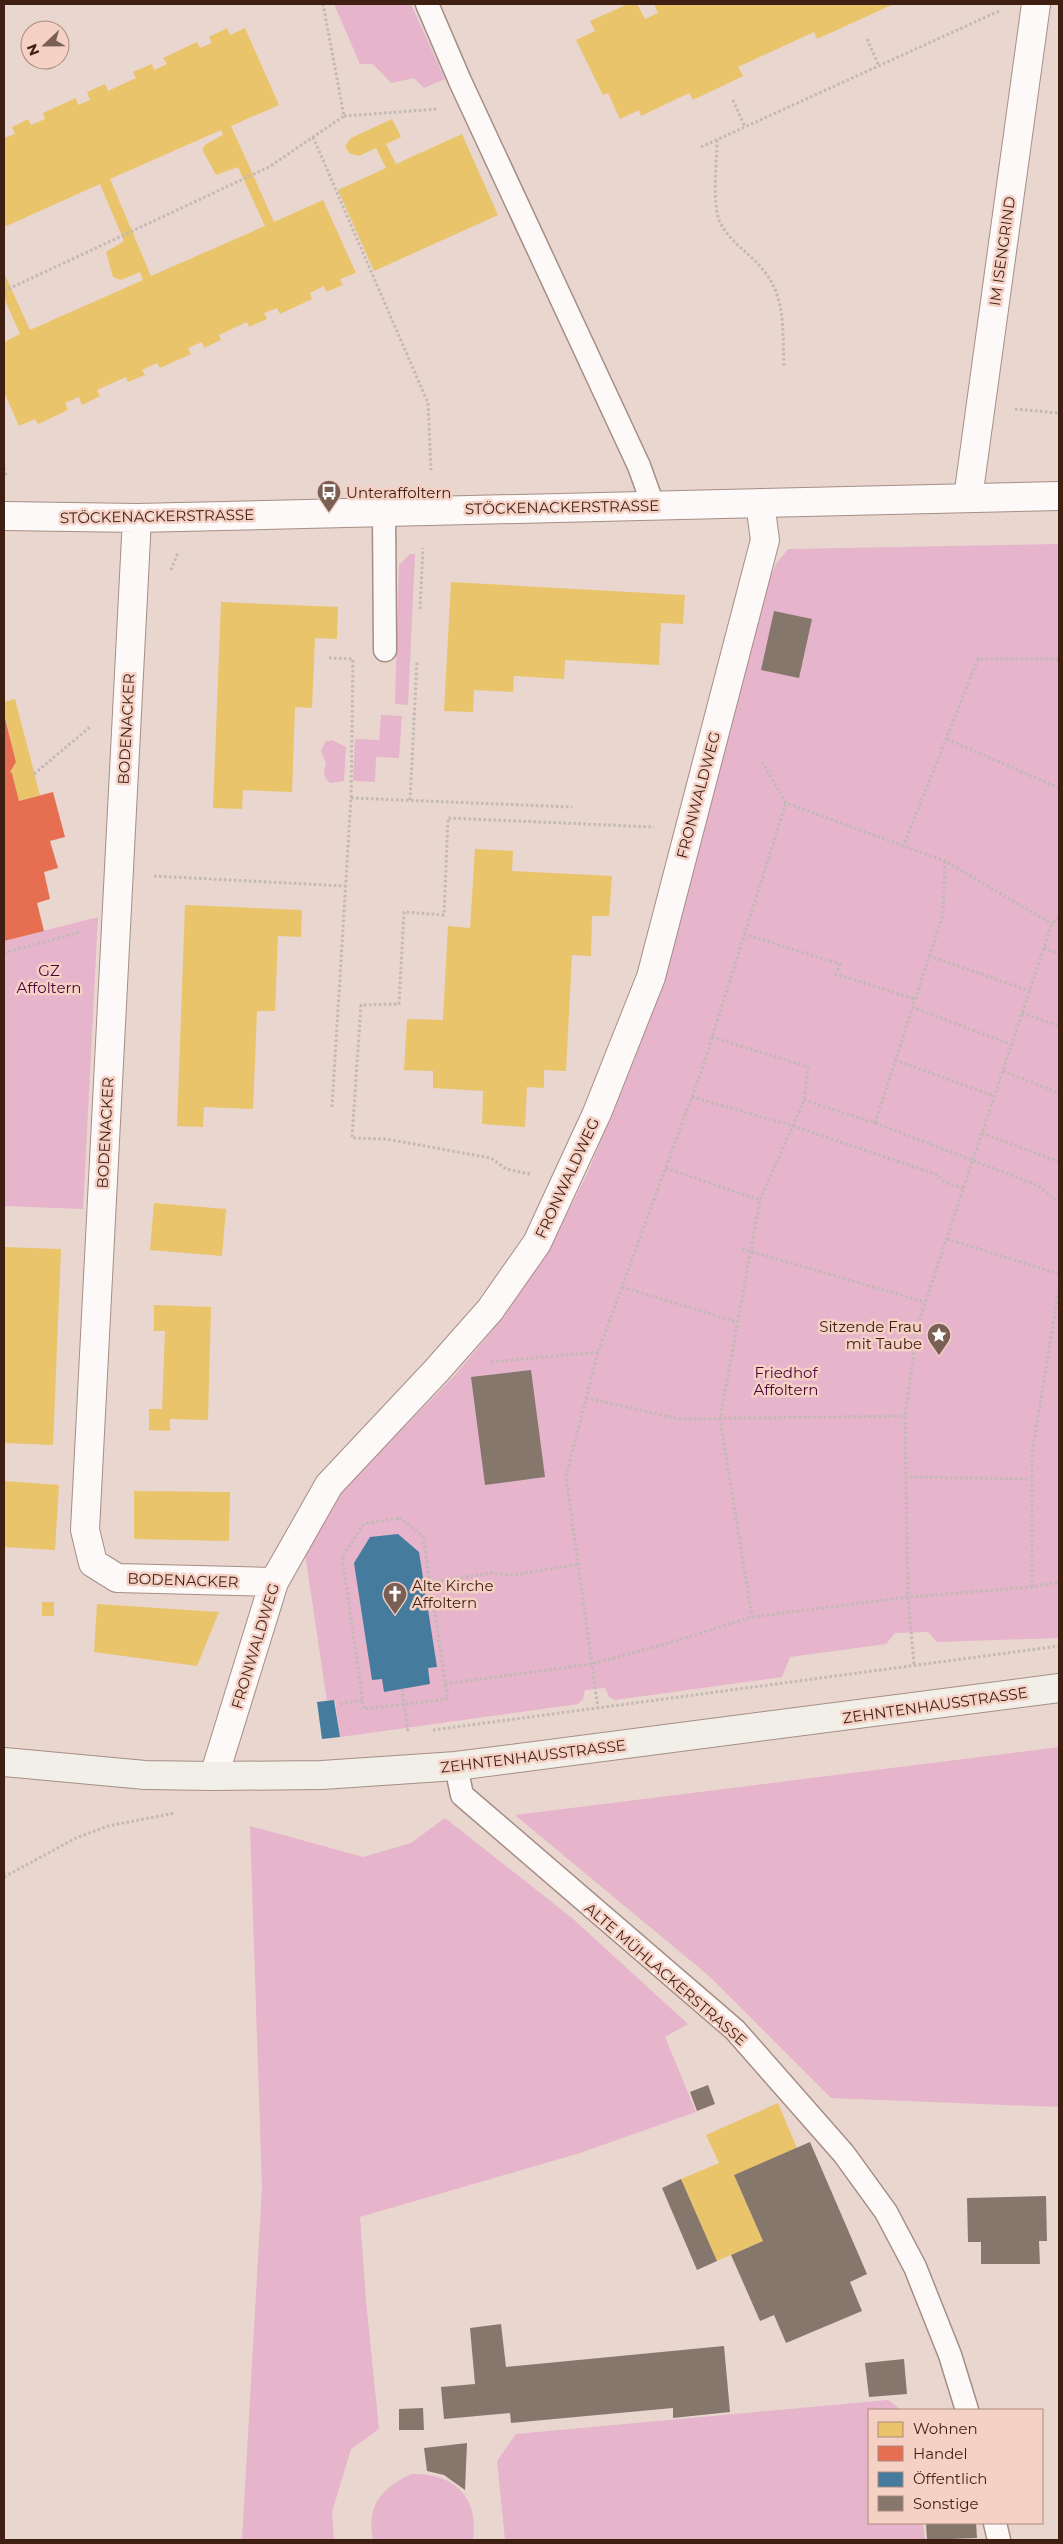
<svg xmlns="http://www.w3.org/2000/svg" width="1063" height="2544" viewBox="0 0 1063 2544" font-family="Montserrat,sans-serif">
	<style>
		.green { fill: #e6b4cb }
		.homes { fill: #e9c46a; fill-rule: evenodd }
		.shops { fill: #e76f51 }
		.public { fill: #457b9d }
		.building { fill: #86776d }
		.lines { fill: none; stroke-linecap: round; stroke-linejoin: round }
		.lane-casing { stroke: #a58e85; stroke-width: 25 }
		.street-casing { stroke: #a58e85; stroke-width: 30 }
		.secondary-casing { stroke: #a58e85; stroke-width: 30 }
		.path { stroke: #c2b9b4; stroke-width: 3; stroke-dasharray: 2.5 2.5; stroke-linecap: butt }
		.lane { stroke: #fcf9f8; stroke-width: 22 }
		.street { stroke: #fcf9f8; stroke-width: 28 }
		.secondary { stroke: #f2efe9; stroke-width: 28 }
		.labels { text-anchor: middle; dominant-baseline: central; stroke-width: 5; stroke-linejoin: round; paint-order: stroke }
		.street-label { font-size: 15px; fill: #3f1f12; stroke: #f4d1c4 }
		.poi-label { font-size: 15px; fill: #3f1f12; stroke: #f4d1c4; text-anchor: start }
		.park-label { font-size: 15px; fill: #4e043b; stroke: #f4d1c4 }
	</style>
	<rect width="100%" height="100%" fill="#e9d6cf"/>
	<path class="green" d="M334,4H411L445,79L424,88L414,78L391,83L373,64H360Z
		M1059,544V1638L937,1642L928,1632L895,1633L886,1644L790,1657L782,1677L615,1700L609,1697L605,1688L585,1690L583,1699L578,1704L340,1737L335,1700L327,1701L305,1554L322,1521L346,1486L455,1375L492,1331L539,1264L564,1220L588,1172L638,1050L665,970L689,889L767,586L776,564L788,549Z
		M410,554H415L408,705L395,704L399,565Z
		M381,715L402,716L399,758L376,757L375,782L353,781L355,739L379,740Z
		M332,740L346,747L344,781L331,783C323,778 323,771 326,763L321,751L325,742Z
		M98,917L83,1209L4,1206V941Z
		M1059,1747V2107L831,2098L709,1976L515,1815Z
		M445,1818L572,1918L688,2024L665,2037L696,2112L580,2153L360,2217L366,2301L379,2429L351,2449L332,2512L334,2540H242L262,2188L250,1826L363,1857L411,1843Z
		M888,2400L901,2410H869V2523H923L925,2540H505L497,2461L516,2434Z
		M412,2474C455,2473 479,2497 473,2540H373C366,2506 382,2487 412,2474Z"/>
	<path class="homes" d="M628,4H637L645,19L658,13L654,4H894L817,39L814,32L738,67L743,76L693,100L689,93L641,116L639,110L620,119L608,93L603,95L576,40L595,31L590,21Z
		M227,28L230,35L245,28L279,105L231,126L274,222L323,200L356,273L340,279L343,285L326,292L324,286L310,293L312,299L280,314L277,308L264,313L267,319L249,327L247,322L219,335L221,340L204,348L202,342L188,348L191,354L160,368L157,363L142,370L145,375L128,382L126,377L97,390L100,396L82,405L79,397L65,403L68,410L38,424L35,419L19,426L4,392V342L20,334L4,298V273L30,330L143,280L140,272L121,280L113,277L106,252L124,241L100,184L4,227V138L15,134L12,127L28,119L31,125L45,119L43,113L76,98L78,105L90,100L87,92L105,84L108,91L136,78L133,72L152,64L154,70L167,64L163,58L197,42L200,48L212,43L209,37ZM221,130L223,135L208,143L204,146L203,151L216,175L238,167L265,226L151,276L110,179Z
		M392,119L401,137L386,144L396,164L462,134L498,215L374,271L338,190L386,168L376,148L359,156L349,153L345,146L351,138Z
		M451,582L685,595L683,624L661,623L659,665L565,660L564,679L514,676L513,692L474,690L473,712L444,711Z
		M221,602L338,607L337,639L315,638L312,708L295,707L292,792L243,790L242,809L213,808Z
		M15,699L40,795L19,801L12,773L10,772L16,762L4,711V702Z
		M475,849L513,851L512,871L612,876L609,916H592L591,956L572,955L566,1071L544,1070V1088L527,1087L525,1127L482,1124L483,1091L433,1088V1071L404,1070L407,1019L443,1020L448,926L470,928Z
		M185,905L302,910L301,937L278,936L275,1011H257L253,1109L204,1107L203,1127L177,1126Z
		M154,1203L226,1209L222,1256L150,1250Z
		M4,1247L61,1249L53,1445L4,1443Z
		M154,1305L211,1307L208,1420L170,1419V1431L149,1430V1409H162L165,1331H154Z
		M4,1481L59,1485L55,1550L4,1547Z
		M134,1491L230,1492L229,1541L134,1539Z
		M42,1602H54V1616H42Z
		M97,1604L219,1612L197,1666L94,1652Z
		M778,2103L797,2148L734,2175L763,2241L717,2261L681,2179L719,2163L706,2135Z"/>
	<path class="shops" d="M4,714L16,762L10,772L12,773L19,801L53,792L65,837L50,841L58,868L44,872L50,899L37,903L44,931L4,941Z"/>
	<path class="public" d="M398,1534L419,1552L437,1667L428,1668L430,1684L384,1692L382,1679L372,1680L354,1563L370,1537Z
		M334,1700L340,1737L322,1739L317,1702Z"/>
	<path class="building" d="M774,611L812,619L799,678L761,670Z
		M531,1370L545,1477L485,1485L471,1377Z
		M708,2085L715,2104L697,2111L690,2092Z
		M810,2142L867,2274L850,2282L862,2311L786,2343L774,2315L760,2321L731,2255L763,2241L734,2175Z
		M681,2179L717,2261L697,2270L662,2188Z
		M1046,2196L1047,2241H1039L1040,2264H981V2242H968L967,2198Z
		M501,2324L506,2367L724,2346L730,2412L673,2418V2408L511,2423L510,2413L444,2419L441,2387L475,2384L470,2328Z
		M904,2359L907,2394L869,2397L865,2363Z
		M423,2408L424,2430H399V2409Z
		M467,2443L465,2490L444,2475L427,2471L424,2448Z
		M926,2523H976L977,2538L927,2540Z"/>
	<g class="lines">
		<defs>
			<path id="lane" d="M427,4L460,81L639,466L653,505
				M384,512L385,650
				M456,1766L462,1795L735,2030L844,2154L886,2212L915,2267L950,2355L967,2410
				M995,2523L999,2540"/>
			<path id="street" d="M968,498L1036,4
				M4,516L137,518L1059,496
				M137,518L85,1530L93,1563L117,1578L274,1582
				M214,1776L274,1582L329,1485L437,1370L490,1310L537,1243L597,1113L651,977L765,540L760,503"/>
			<path id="secondary" d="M4,1762L145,1775L214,1776L322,1775L456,1766L1059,1688"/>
		</defs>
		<use href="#lane" class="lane-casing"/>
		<use href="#street" class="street-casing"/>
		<use href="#secondary" class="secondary-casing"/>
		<path class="path" d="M867,39L879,66
			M733,100L745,127
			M344,116L438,109
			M313,137L428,403L431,470
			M717,140C717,162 712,200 719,220C726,237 741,247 754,260C787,291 782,324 784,366
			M701,147L999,11
			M4,291L269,167L344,116L323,4
			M1015,409L1059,413
			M4,468L6,475
			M171,570L178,553
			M420,609L423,548
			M329,658L353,659L351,798L332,1107
			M947,739L1059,788
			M762,762L786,803L945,861L1052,924
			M34,774L90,727
			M351,798L572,807
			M410,800L417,661
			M903,847L978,659H1059
			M154,876L345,886
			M744,934L840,964L836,974L915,999
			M1044,948L1059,954
			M4,953L80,932
			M929,956L1030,991
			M912,1007L1012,1045
			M1022,1013L1059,1026
			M712,1037L808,1067L804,1100L760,1200L720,1419L752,1617
			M895,1060L994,1096
			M1003,1071L1059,1093
			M692,1097L793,1126L938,1175L944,1182L963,1188
			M804,1100L875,1123L1037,1185L1059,1202
			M875,1123L943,914L945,861
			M982,1133L1059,1162
			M666,1168L760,1200
			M530,1174L506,1169L491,1158L386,1139L352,1138L361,1005L399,1004L404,912L444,915L448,818L654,827
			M947,1239L1059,1274
			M742,1249L925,1302
			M622,1287L737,1322
			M491,1362L598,1352
			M586,1398L680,1419L905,1416
			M905,1477L1031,1479
			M399,1518L423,1536L448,1699L364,1709L342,1557L364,1524Z
			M431,1582L492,1573L513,1575L579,1564
			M1032,1587V1453L1059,1288
			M914,1664L908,1597L905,1416L918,1324L1052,924L1059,916
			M445,1684L591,1664L662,1645L752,1617L908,1597L1032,1587L1059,1582
			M402,1689L408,1733
			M340,1704L362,1700
			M598,1709L566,1476L598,1352L702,1069L786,803
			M433,1730L1059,1646
			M4,1877L76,1838L108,1826L175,1813"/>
		<use href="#lane" class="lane"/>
		<use href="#street" class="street"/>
		<use href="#secondary" class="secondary"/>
	</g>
	<defs>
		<symbol id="bus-pin" viewBox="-11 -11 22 30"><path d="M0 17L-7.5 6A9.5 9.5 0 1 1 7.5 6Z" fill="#7a5f54" stroke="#f4d1c4"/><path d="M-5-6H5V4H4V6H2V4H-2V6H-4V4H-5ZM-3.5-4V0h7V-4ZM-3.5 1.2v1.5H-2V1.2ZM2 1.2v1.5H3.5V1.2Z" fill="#fff"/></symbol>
		<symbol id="sight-pin" viewBox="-11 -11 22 30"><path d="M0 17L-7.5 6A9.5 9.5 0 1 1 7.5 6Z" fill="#7a5f54" stroke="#f4d1c4"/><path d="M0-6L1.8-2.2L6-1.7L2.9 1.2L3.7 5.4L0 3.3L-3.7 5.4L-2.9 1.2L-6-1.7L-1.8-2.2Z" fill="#fff"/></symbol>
		<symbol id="church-pin" viewBox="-11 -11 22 30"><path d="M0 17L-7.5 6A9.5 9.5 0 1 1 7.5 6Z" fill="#7a5f54" stroke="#f4d1c4"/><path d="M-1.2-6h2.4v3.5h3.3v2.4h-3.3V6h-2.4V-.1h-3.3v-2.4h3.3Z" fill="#fff"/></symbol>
	</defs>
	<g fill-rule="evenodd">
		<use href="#bus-pin" x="315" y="478" width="28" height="38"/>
		<use href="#sight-pin" x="925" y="1321" width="28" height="38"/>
		<use href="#church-pin" x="381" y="1580" width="28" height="38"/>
	</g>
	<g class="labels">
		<g class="street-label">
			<text transform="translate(1002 251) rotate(-82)">IM ISENGRIND</text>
			<text transform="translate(562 507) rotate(-1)">STÖCKENACKERSTRASSE</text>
			<text transform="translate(157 516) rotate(-1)">STÖCKENACKERSTRASSE</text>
			<text transform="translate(126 729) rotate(-87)">BODENACKER</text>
			<text transform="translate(698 795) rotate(-75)">FRONWALDWEG</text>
			<text transform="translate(105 1133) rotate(-87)">BODENACKER</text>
			<text transform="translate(567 1178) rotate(-65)">FRONWALDWEG</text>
			<text transform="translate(183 1580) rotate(2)">BODENACKER</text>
			<text transform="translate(255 1646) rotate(-73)">FRONWALDWEG</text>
			<text transform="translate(935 1705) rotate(-8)">ZEHNTENHAUSSTRASSE</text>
			<text transform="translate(533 1756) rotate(-7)">ZEHNTENHAUSSTRASSE</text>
			<text transform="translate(666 1974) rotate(41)">ALTE MÜHLACKERSTRASSE</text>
		</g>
		<g class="poi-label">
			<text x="346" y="492">Unteraffoltern</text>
			<text x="922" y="1326" text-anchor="end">Sitzende Frau<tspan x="922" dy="17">mit Taube</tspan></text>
			<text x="412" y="1585">Alte Kirche<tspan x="412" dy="17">Affoltern</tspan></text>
		</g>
		<g class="park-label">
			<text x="49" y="970">GZ<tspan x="49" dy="17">Affoltern</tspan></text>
			<text x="786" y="1372">Friedhof<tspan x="786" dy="17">Affoltern</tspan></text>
		</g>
	</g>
	<rect width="1063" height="2544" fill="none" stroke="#3f1f12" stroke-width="10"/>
	<rect x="868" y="2409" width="175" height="115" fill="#f4d1c4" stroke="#ac8a7d"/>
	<rect x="878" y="2422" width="25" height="15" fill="#e9c46a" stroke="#ac8a7d"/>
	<text x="913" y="2434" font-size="15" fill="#3f1f12">Wohnen</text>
	<rect x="878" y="2446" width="25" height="15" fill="#e76f51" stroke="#ac8a7d"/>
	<text x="913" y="2459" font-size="15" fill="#3f1f12">Handel</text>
	<rect x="878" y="2472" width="25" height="15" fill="#457b9d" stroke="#ac8a7d"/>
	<text x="913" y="2484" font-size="15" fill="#3f1f12">Öffentlich</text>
	<rect x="878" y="2496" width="25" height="15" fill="#86776d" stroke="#ac8a7d"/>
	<text x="913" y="2509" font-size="15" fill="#3f1f12">Sonstige</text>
	<g transform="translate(45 45) rotate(248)"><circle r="24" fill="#f4d1c4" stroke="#ac8a7d"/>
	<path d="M0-4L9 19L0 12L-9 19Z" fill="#7a5f54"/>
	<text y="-8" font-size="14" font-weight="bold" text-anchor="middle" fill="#3f1f12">N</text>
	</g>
</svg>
